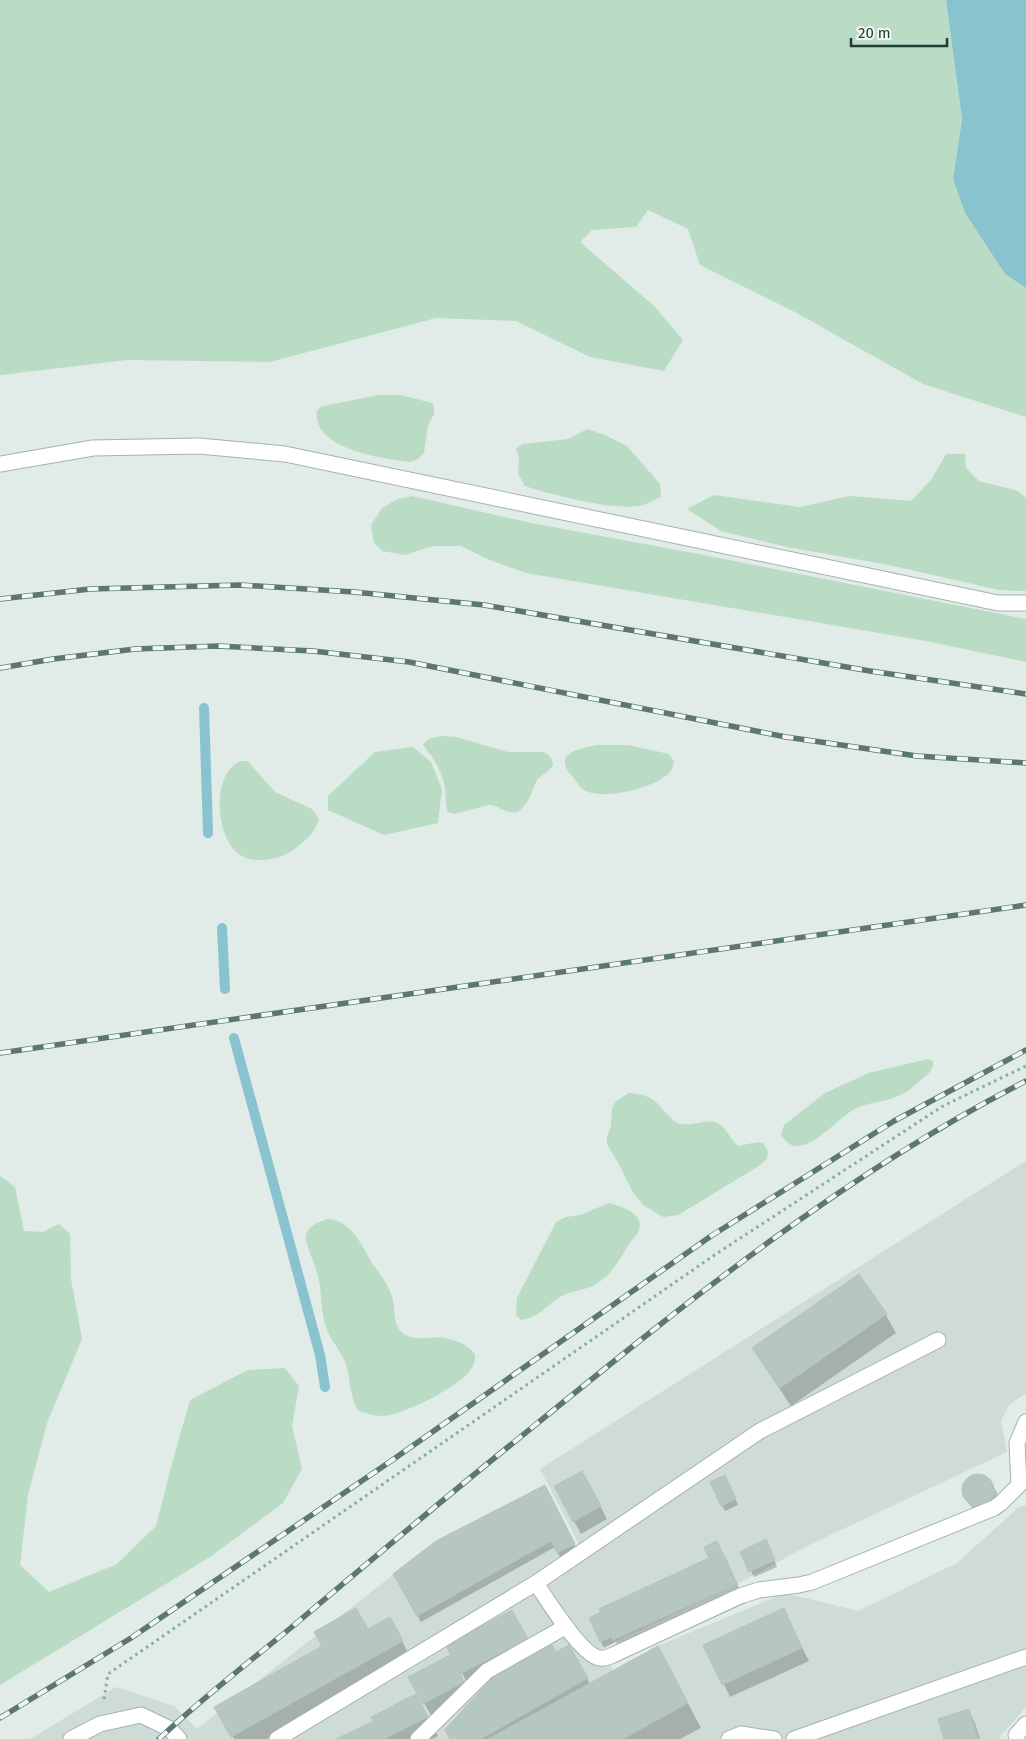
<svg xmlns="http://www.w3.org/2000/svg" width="1026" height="1739" viewBox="0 0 1026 1739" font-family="'Fira Sans',sans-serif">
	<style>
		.built { fill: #cfdbd6 }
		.green { fill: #badcc4 }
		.water { fill: #89c3cf }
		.shadow { fill: #0003 }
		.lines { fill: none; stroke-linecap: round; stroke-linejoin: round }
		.stream { stroke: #89c3cf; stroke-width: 10 }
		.building { fill: #b6c6c0; stroke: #b3c4be }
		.lane-casing { stroke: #a4b3ae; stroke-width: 17 }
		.path { stroke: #82aea1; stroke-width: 3; stroke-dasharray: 2.5 4; stroke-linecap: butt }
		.lane { stroke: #fff; stroke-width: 15 }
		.rail-casing { stroke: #5c7770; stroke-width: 5.5 }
		.rail { stroke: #f1f8f4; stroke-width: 4; stroke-dasharray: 11; stroke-linecap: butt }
	</style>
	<rect width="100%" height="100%" fill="#e1ebe7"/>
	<path class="built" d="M1026,1161V1393L1009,1405L1001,1421L1007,1452L811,1544L737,1584L602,1648L613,1670L658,1646L785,1593L858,1611L957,1563L1019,1507L1026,1505V1707L998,1739H30L116,1687L174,1706L197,1729L436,1541L545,1485L575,1544L565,1549L579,1544L540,1469Z"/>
	<path class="green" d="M0,0H946L962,119L953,179L965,213L1005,274L1026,288V417L923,384L795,312L700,265L688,229L648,210L636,227L592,230L580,242L654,306L683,340L664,371L590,357L516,321L436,318L270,362L127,360L0,375Z
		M379,395H401L432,403L434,407V414L428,425L424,453L418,459L410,462C383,459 311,449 317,410L323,406Z
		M587,429L605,435L627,446L660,484L661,497C655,499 649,503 643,505C617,512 552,495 525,486L518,474L519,459L516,449L523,444L568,439Z
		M946,454H965L966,468L979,481L1018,491L1026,498V591L999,590L889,565L787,547L721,531L687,509L714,495L800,507L849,496L911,501L931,480Z
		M412,496L531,523L709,556L1026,619V662L926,641L526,573L487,559L461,546H433L405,555L382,551L374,543L371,525L382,508L398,499Z
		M443,736L456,737L508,752H543C550,755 552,758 553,765C549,773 540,774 536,782C530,795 530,802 518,812C503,814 502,806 489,805L454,814L448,812C444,804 447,796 445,788C442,770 434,759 423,745C428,737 436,737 443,736Z
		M598,745H628L669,754L674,761C673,765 673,769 670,772C656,788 606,800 586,791C581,789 577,782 573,777C550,754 580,748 598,745Z
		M413,747L431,762L442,789L438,823L384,835L328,810V796L375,752Z
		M241,761H247L252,766L275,792L312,809L319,819C315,833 304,842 293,850C285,856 274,859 264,860C256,860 249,860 242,856C215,842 210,772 241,761Z
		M928,1059L933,1061C934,1070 928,1074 922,1079C915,1085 908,1092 900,1095C885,1103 868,1101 853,1110C838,1119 813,1148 796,1146C789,1146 785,1140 781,1135L784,1125L825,1093L869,1073Z
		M629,1093C647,1094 655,1099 666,1113C669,1116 673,1121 678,1123C691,1128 704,1118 717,1123C727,1128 730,1139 738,1146L758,1142L764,1144L768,1152L767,1159L759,1166L678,1215L663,1217L643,1205L632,1191L619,1164L607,1144V1137L611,1126L612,1108L616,1101Z
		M0,1176L15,1187L24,1231L43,1232L59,1224L70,1234L71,1279L82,1339L47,1423L28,1495L20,1565L49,1592L117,1564L156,1526L173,1460L190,1400L248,1370L285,1368L299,1386L292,1426L302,1469L283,1503L210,1557L0,1685Z
		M609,1203C620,1206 645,1213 639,1230C637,1236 631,1240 628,1245C620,1260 611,1275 596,1284C585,1291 572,1290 560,1297C545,1306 542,1316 521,1320L516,1315L517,1298L556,1222L566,1217L580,1215Z
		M328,1219C335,1220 340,1221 346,1226C358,1235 364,1250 372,1263C380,1274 387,1283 392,1296C395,1306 393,1320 399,1329C410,1345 433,1334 449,1339C460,1341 468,1346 475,1354C476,1361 474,1366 469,1372C457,1387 402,1416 382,1416C374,1416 367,1413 359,1411C349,1397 351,1380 346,1364C341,1350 330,1340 326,1327C321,1312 322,1296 319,1281C318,1273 314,1264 311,1256C309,1250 306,1243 306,1237C307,1226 319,1222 328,1219Z"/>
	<path class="water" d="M946,0H1026V288L1005,274L965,213L953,179L962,119Z"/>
	<path class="shadow" d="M886,1315L896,1333L791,1406L765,1367L754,1348Z
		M973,1476H983L987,1477L997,1492V1503L975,1511L968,1503L963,1491L965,1482Z
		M728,1483L738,1505L725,1511L722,1505Z
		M589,1485L607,1519L581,1534L574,1521Z
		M548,1492L577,1550L561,1559L555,1547L421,1622L395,1574Z
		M717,1543L727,1561L746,1603L625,1658L616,1642L604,1648L601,1642L711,1559Z
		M769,1547L777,1567L754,1577L742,1552Z
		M783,1609L809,1661L730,1697L705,1645Z
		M519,1624L534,1652L469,1686L447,1645Z
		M368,1631L400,1637L412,1660L271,1739H234L216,1707Z
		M569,1647L590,1684L671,1671L701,1728L680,1739H452L556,1654Z
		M457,1669L470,1695L431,1715L424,1703Z
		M968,1710L975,1723L980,1739H945Z
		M426,1714L438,1736L432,1739H339Z"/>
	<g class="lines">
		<path class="stream" d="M204,708L208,833
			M222,928L225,989
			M234,1038L320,1355L325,1387"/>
	</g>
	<path class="building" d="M859,1274L887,1314L780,1388L752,1348Z
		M582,1471L601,1506L573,1522L554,1486Z
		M962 1490a16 16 0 1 1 32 0a16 16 0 1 1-32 0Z
		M725,1475L736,1499L721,1506L710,1482Z
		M545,1485L575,1544L557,1553L551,1541L417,1616L393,1574L436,1541Z
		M766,1539L775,1560L749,1572L740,1552Z
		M717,1541L737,1584L613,1640L599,1609L709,1558L704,1547Z
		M356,1608L368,1629L390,1617L403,1641L231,1737L214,1707L322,1646L314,1632Z
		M784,1608L802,1648L722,1685L703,1645Z
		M512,1610L528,1639L460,1674L446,1645Z
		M601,1612L612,1637L600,1642L589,1618Z
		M552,1645L556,1652L569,1645L588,1678L481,1739H450L445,1730L491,1679Z
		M658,1646L688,1703L623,1739H488Z
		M450,1655L464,1682L423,1704L408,1677Z
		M416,1694L428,1717L384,1739H336L374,1721L371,1717Z
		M969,1709L978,1739H944L938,1719Z"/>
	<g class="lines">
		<defs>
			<path id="lane" d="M0,464L93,448L199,446L285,454L998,603H1026
				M536,1583C547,1600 581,1654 599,1658C604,1659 609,1657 613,1655L740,1596L759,1590L799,1585L812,1582L994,1508L1001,1503L1019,1485L1017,1443L1026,1422
				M71,1739L100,1724L141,1715L170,1729L179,1739
				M277,1739L536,1583L760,1431L938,1340
				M418,1739L487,1671L565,1627
				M729,1739L741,1734L774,1739
				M794,1739L1026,1657
				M1017,1739L1016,1735L1026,1724"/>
		</defs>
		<use href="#lane" class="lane-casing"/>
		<path class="path" d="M104,1699L108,1674L716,1254L943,1106L1026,1066"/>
		<use href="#lane" class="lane"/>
		<defs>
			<path id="rail" d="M0,599L90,589L240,585L354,592L484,605L870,671L1026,694
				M0,668L53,659L135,649L218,646L313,651L409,662L786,737L917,756L1026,763
				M0,1053L1026,905
				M0,1718L131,1638L391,1461L711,1236L894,1121L1026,1050
				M159,1739C201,1699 248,1663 293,1626C364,1566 435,1506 508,1447C672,1314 836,1178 1026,1081"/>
		</defs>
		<use href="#rail" class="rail-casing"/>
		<use href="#rail" class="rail"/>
	</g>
	<path d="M851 38v8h96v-8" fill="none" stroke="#213b35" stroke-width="2.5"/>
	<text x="858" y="38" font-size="15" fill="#213b35" stroke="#f1f8f4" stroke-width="4" paint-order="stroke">20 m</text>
</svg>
